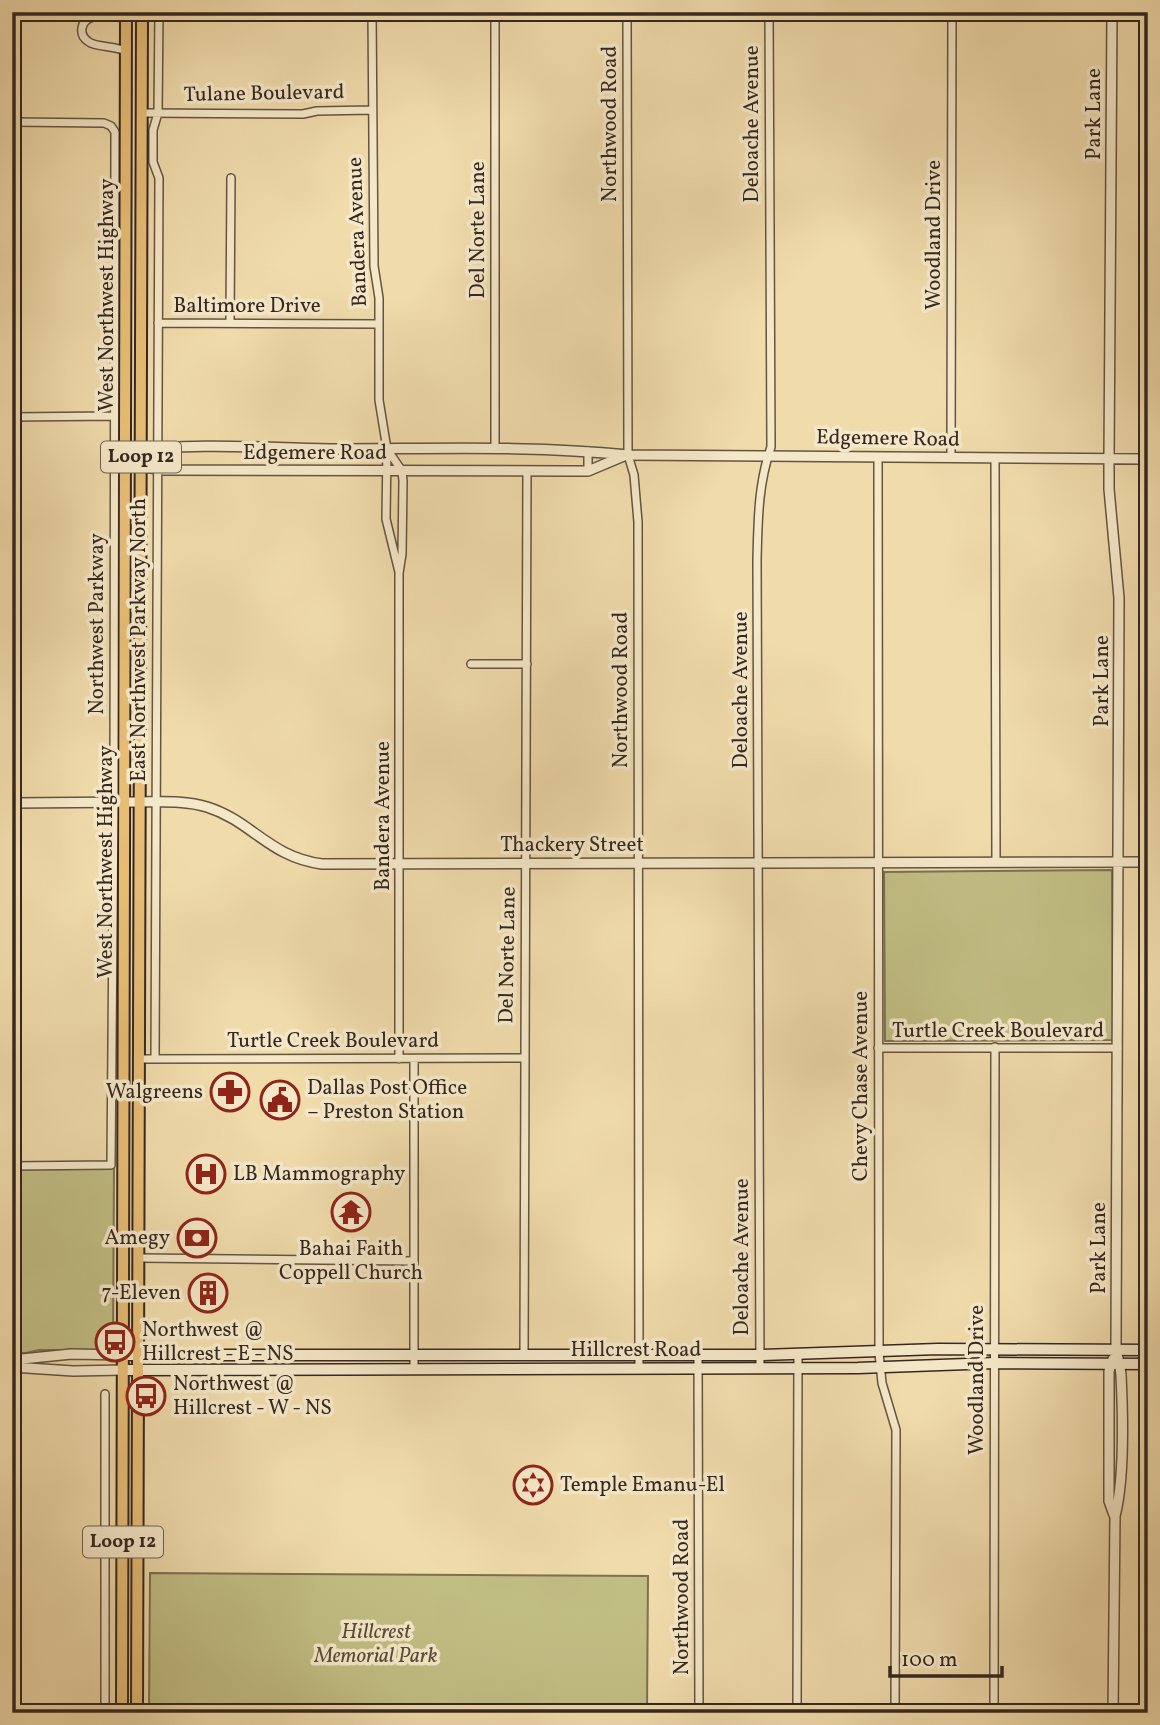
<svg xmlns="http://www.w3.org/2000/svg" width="1160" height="1725" viewBox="0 0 1160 1725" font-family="Vollkorn,serif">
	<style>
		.green { fill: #c1be84; stroke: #7a7253; stroke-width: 2 }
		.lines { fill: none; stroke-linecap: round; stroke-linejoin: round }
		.minor-casing { stroke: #635444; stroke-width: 10 }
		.tertiary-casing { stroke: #635444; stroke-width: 12 }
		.secondary-casing { stroke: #342722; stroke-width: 13 }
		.primary-casing { stroke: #342722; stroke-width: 14 }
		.minor { stroke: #f5e8c8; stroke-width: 7 }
		.tertiary { stroke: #f5e8c8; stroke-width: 9 }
		.secondary { stroke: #f5e8c8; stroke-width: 10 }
		.primary { stroke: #e8be76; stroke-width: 10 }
		.labels { text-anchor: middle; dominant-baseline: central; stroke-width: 7; stroke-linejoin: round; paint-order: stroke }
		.shield { fill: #f5e8c8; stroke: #6e6154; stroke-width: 2 }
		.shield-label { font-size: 19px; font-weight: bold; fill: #342722 }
		.street-label { font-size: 21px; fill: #342722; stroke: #f5e8c8 }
		.poi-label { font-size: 21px; fill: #342722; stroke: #f5e8c8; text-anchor: start }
		.park-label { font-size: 21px; font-style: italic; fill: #574d3a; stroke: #f5e8c8 }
	</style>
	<rect width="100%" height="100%" fill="#f0dbab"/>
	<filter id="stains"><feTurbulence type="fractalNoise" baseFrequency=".00286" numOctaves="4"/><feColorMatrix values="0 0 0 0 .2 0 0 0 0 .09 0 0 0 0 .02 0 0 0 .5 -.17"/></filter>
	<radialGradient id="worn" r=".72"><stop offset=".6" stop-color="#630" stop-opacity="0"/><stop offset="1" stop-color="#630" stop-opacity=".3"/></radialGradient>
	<path class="green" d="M1112,870L1113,1040L885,1041L884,872Z
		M114,1168L113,1350H39L26,1353H12V1169Z
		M150,1573L648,1576L647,1713H149Z"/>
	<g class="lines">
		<defs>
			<path id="minor" d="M372,12L374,266L379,298V400L387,449L386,519L399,572
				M627,12L628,455L634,475L638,522L639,1369
				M126,51C115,46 95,47 89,42C84,39 81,34 82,28C85,10 114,17 126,18
				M142,113L303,114L317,111L372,110
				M12,122L104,123L111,126L115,132L114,802L111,1165L12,1166
				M158,323L379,324
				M230,323L231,178
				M12,417L113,416
				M387,449L402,471L403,481L402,554L399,573V1059
				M495,449V12
				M878,457L879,1353L882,1383L896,1430L895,1713
				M951,458L952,12
				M995,458L996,862
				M588,471V451
				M471,664H527
				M878,1048H1118
				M141,1059L524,1058
				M155,1059L159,178L153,162V130L158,113L159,12
				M140,1258L413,1261
				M524,1355L527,471
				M698,1355L699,1713
				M760,1369L757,560C758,521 758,484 771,447L769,12
				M414,1370V1059
				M105,1394V1713
				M797,1713L798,1355
				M994,1713L995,1047"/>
			<path id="tertiary" d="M1112,12L1109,459V489L1119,598L1116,1343C1116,1354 1120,1364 1121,1375C1123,1416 1125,1477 1115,1516L1113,1713
				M125,452C193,442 266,448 334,449C432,449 530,445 628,455L1148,459
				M125,464L164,470L572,471H588L626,455
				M12,803C54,803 95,802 137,802C160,802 185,800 207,807C252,821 269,857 322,864L1148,862
				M1113,1359L1109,1371V1501L1114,1515
				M12,1360L71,1354L125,1355
				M12,1367L73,1371L124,1370"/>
			<path id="secondary" d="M125,1355H760L938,1349L1148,1350
				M124,1370L858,1368L995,1363L1148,1364"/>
			<path id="primary" d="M122,1713L126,12
				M137,1713L142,12"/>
		</defs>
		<use href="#minor" class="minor-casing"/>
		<use href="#tertiary" class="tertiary-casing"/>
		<use href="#secondary" class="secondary-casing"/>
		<use href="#primary" class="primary-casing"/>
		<use href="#minor" class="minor"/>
		<use href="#tertiary" class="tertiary"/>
		<use href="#secondary" class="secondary"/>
		<use href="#primary" class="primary"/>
	</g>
	<defs>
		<symbol id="pharmacy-ring" viewBox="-11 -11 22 22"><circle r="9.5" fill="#f5e8c8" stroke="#8f2418" stroke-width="1.5"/><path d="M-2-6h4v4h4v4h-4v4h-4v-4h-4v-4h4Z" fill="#8f2418"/></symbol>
		<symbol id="civic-ring" viewBox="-11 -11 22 22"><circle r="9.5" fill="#f5e8c8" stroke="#8f2418" stroke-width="1.5"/><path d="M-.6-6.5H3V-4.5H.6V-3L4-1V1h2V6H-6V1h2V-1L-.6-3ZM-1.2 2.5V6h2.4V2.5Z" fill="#8f2418"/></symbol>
		<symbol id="hospital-ring" viewBox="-11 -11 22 22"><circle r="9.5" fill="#f5e8c8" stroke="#8f2418" stroke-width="1.5"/><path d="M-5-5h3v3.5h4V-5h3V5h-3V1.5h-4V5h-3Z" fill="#8f2418"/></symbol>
		<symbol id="temple-ring" viewBox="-11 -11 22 22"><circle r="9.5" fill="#f5e8c8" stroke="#8f2418" stroke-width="1.5"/><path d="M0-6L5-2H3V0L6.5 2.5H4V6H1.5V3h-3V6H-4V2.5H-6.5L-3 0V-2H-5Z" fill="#8f2418"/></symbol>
		<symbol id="bank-ring" viewBox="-11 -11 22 22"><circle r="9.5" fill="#f5e8c8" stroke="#8f2418" stroke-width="1.5"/><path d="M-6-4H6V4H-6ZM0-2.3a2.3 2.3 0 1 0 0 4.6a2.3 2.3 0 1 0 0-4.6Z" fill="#8f2418"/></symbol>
		<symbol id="building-ring" viewBox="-11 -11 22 22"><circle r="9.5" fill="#f5e8c8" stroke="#8f2418" stroke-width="1.5"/><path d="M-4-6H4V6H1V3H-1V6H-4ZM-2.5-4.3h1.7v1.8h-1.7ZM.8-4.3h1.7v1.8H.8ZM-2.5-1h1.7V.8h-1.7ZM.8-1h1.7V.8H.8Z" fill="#8f2418"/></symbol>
		<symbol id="bus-ring" viewBox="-11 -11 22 22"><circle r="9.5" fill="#f5e8c8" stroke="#8f2418" stroke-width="1.5"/><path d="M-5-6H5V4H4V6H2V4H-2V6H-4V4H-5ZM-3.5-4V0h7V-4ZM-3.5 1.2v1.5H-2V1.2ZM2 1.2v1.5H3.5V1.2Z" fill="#8f2418"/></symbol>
		<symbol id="synagogue-ring" viewBox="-11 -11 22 22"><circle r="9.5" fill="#f5e8c8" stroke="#8f2418" stroke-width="1.5"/><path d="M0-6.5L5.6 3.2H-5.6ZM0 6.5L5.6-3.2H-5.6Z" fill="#8f2418"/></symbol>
	</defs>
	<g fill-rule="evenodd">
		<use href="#pharmacy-ring" x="208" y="1070" width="44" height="44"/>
		<use href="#civic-ring" x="258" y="1078" width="44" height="44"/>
		<use href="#hospital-ring" x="184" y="1152" width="44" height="44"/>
		<use href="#temple-ring" x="329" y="1190" width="44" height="44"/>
		<use href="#bank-ring" x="175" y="1216" width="44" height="44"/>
		<use href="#building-ring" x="186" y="1271" width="44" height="44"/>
		<use href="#bus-ring" x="93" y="1320" width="44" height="44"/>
		<use href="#bus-ring" x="124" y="1374" width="44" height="44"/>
		<use href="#synagogue-ring" x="511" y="1463" width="44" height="44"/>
	</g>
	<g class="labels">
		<g class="shield">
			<rect x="101" y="441.5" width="80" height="31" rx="5"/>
			<rect x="83" y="1526.5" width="80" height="31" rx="5"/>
		</g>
		<g class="shield-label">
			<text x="141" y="457">Loop 12</text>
			<text x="123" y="1542">Loop 12</text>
		</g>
		<g class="street-label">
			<text transform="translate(264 94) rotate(-1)">Tulane Boulevard</text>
			<text transform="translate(1094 114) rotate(-90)">Park Lane</text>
			<text transform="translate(610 124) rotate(-90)">Northwood Road</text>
			<text transform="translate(752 124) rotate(-90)">Deloache Avenue</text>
			<text transform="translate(478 230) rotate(-90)">Del Norte Lane</text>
			<text transform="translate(358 232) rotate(-92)">Bandera Avenue</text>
			<text transform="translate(934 235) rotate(-90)">Woodland Drive</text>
			<text transform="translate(107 295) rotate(-90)">West Northwest Highway</text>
			<text x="247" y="306">Baltimore Drive</text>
			<text transform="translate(888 439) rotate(1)">Edgemere Road</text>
			<text x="315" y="453">Edgemere Road</text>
			<text transform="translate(97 624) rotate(-90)">Northwest Parkway</text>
			<text transform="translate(139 640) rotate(-90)">East Northwest Parkway North</text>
			<text transform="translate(1102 681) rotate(-90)">Park Lane</text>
			<text transform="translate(621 690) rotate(-90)">Northwood Road</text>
			<text transform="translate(741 690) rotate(-90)">Deloache Avenue</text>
			<text transform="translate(383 816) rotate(-90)">Bandera Avenue</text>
			<text x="572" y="845">Thackery Street</text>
			<text transform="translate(106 862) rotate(-90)">West Northwest Highway</text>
			<text transform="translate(508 955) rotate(-89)">Del Norte Lane</text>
			<text x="998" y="1031">Turtle Creek Boulevard</text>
			<text x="333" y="1041">Turtle Creek Boulevard</text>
			<text transform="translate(861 1086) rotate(-90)">Chevy Chase Avenue</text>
			<text transform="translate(1099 1248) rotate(-90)">Park Lane</text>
			<text transform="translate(742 1257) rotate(-90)">Deloache Avenue</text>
			<text x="636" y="1350">Hillcrest Road</text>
			<text transform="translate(977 1380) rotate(-90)">Woodland Drive</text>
			<text transform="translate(682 1597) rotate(-90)">Northwood Road</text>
		</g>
		<g class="poi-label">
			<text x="307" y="1088">Dallas Post Office<tspan x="307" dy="24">– Preston Station</tspan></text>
			<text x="203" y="1092" text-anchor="end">Walgreens</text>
			<text x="233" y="1174">LB Mammography</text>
			<text x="170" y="1238" text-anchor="end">Amegy</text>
			<text x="351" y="1249" text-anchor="middle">Bahai Faith<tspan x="351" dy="24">Coppell Church</tspan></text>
			<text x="181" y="1293" text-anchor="end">7-Eleven</text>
			<text x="142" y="1330">Northwest @<tspan x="142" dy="24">Hillcrest - E - NS</tspan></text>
			<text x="173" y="1384">Northwest @<tspan x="173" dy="24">Hillcrest - W - NS</tspan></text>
			<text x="560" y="1485">Temple Emanu-El</text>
		</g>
		<g class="park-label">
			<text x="376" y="1632">Hillcrest<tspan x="376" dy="24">Memorial Park</tspan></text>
		</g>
	</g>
	<rect width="1160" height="1725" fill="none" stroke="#f0dbab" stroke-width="42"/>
	<rect x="14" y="14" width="1132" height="1697" fill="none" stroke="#342722" stroke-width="3.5"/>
	<rect x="21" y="21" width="1118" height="1683" fill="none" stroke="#342722" stroke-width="2"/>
	<path d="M890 1666v10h112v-10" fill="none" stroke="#342722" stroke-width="3.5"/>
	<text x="901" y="1666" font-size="21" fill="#342722" stroke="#f5e8c8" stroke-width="5" paint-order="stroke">100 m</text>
	<rect width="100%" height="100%" filter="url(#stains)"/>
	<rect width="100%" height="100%" fill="url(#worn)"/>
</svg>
